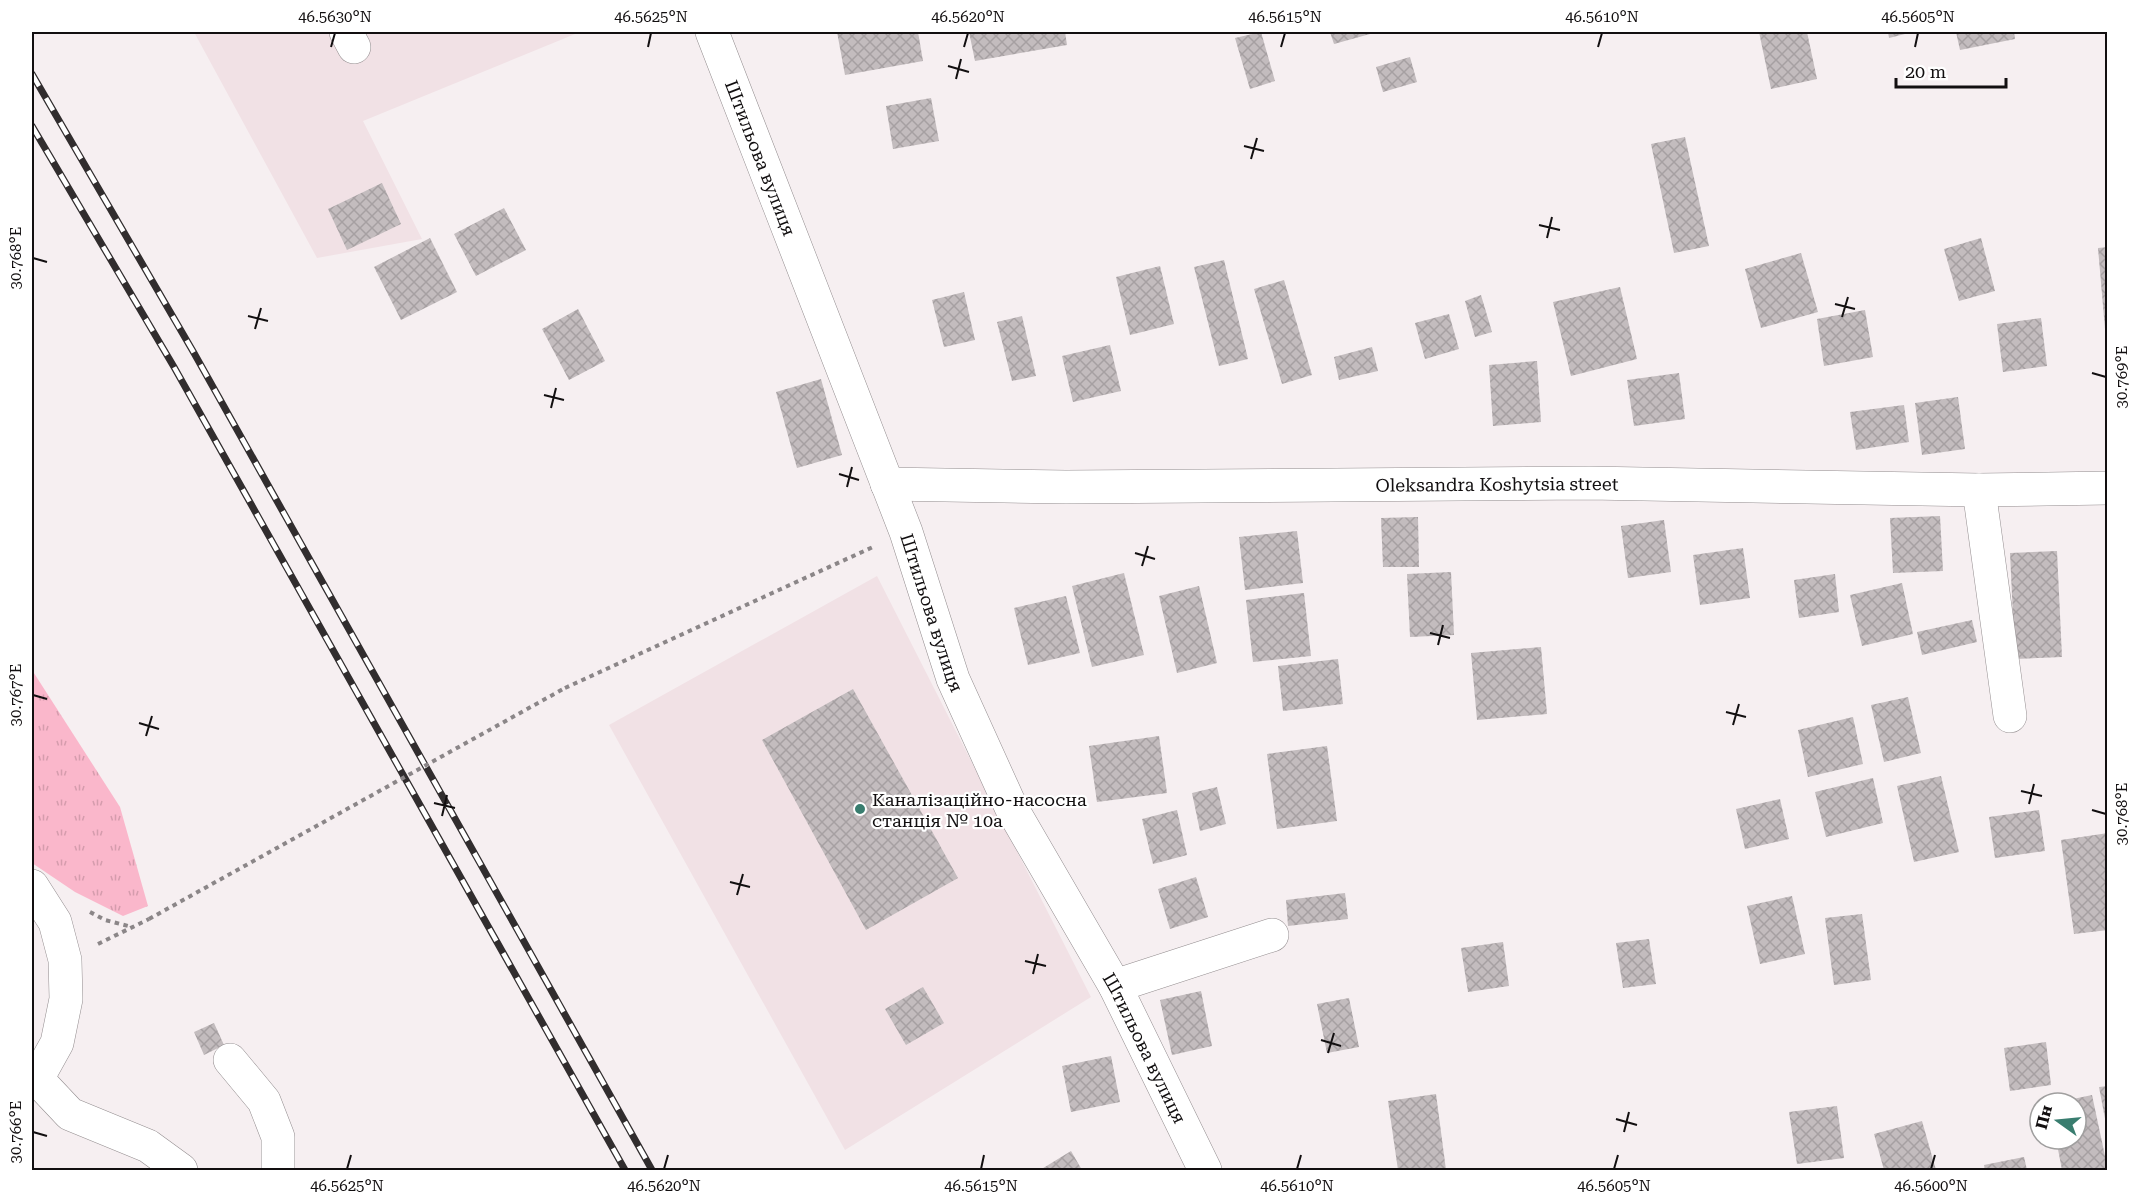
<svg xmlns="http://www.w3.org/2000/svg" width="2139" height="1202" viewBox="0 0 2139 1202" font-family="'Roboto Serif',serif">
	<style>
		.built { fill: #f1e1e5 }
		.grass { fill: url(#grass-tufts) }
		.building { fill: url(#building-cross-hatch) }
		.lines { fill: none; stroke-linecap: round; stroke-linejoin: round }
		.minor-casing { stroke: #938d8f; stroke-width: 34 }
		.path { stroke: #8b8688; stroke-width: 4; stroke-dasharray: 4.5 4.5; stroke-linecap: butt }
		.minor { stroke: #fff; stroke-width: 33 }
		.rail-casing { stroke: #312d2e; stroke-width: 7 }
		.rail { stroke: #fff; stroke-width: 4.5; stroke-dasharray: 14; stroke-linecap: butt }
		.path-bridge { stroke: #8b8688; stroke-width: 4; stroke-dasharray: 4.5 4.5; stroke-linecap: butt }
		.ticks { fill: none; stroke: #120f10; stroke-width: 2 }
		.poi-dot { fill: #397d6f; stroke: #fff; stroke-width: 2 }
		.labels { text-anchor: middle; dominant-baseline: central; stroke-width: 4.5; stroke-linejoin: round; paint-order: stroke }
		.street-label { font-size: 18px; fill: #120f10; stroke: #fff }
		.poi-label { font-size: 18px; fill: #120f10; stroke: #fff; text-anchor: start }
		.neatline { fill: none; stroke: #120f10; stroke-width: 2 }
		.ticks-label { font-size: 15px; text-anchor: middle; fill: #120f10 }
	</style>
	<defs>
		<pattern id="grass-tufts" width="24" height="20" patternUnits="userSpaceOnUse" patternTransform="scale(1.5)"><rect width="24" height="20" fill="#fab7cb"/><path d="M3 7l-1-3M5 7V3M7 7l1-3M15 17l-1-3M17 17v-4M19 17l1-3" fill="none" stroke="#d59cad"/></pattern>
		<pattern id="building-cross-hatch" width="8" height="8" patternUnits="userSpaceOnUse" patternTransform="scale(1.5)"><rect width="8" height="8" fill="#c3bcbe"/><path d="M0 0l8 8M0 8l8-8" fill="none" stroke="#a6a0a2"/></pattern>
	</defs>
	<rect width="100%" height="100%" fill="#f6eff1"/>
	<path class="built" d="M194,32H580L363,121L422,239L317,258Z
		M877,576L1091,997L845,1150L609,725Z"/>
	<path class="grass" d="M32,670L120,807L148,906L123,916L75,892L32,863Z"/>
	<path class="building" d="M837,32H918L923,61L845,75Z
		M969,32H1065L1067,45L975,61Z
		M1261,32L1275,81L1250,89L1235,38Z
		M1330,32H1370V34L1334,44Z
		M1759,32H1807L1817,79L1771,89Z
		M1888,32H1913L1889,38Z
		M1956,32H2014L2015,39L1960,50Z
		M1410,57L1417,82L1383,92L1376,67Z
		M931,98L939,141L893,149L886,106Z
		M1685,137L1709,246L1674,253L1651,144Z
		M382,183L401,224L347,250L328,209Z
		M504,208L526,250L476,276L454,234Z
		M430,238L457,292L401,320L374,267Z
		M1981,238L1995,291L1959,301L1944,249Z
		M2108,247V329H2105L2098,248Z
		M1801,253L1818,312L1761,328L1745,269Z
		M1224,260L1248,359L1219,366L1194,267Z
		M1160,266L1174,324L1130,335L1116,277Z
		M1284,280L1312,375L1282,384L1254,289Z
		M1620,287L1637,359L1571,376L1553,302Z
		M964,292L975,340L944,347L932,300Z
		M1481,295L1492,332L1475,337L1465,301Z
		M578,309L605,361L569,380L542,329Z
		M1865,310L1873,357L1824,366L1817,319Z
		M1449,314L1459,349L1425,359L1415,323Z
		M1022,316L1036,376L1012,381L997,322Z
		M2041,318L2047,366L2003,372L1997,324Z
		M1110,345L1121,391L1073,402L1062,356Z
		M1372,347L1378,371L1339,380L1334,357Z
		M1537,361L1541,422L1493,426L1489,365Z
		M1679,373L1685,419L1634,426L1627,380Z
		M821,379L842,455L797,468L776,392Z
		M1958,397L1965,449L1922,455L1915,403Z
		M1904,405L1909,442L1856,450L1850,412Z
		M1940,516L1943,571L1893,573L1890,518Z
		M1418,517L1419,567H1383L1381,518Z
		M1664,520L1671,572L1628,578L1621,526Z
		M1297,531L1303,583L1245,590L1239,537Z
		M1743,548L1750,598L1700,605L1693,555Z
		M2057,551L2062,657L2015,659L2010,553Z
		M1451,572L1454,635L1410,637L1407,574Z
		M1124,573L1144,655L1092,667L1072,586Z
		M1835,574L1839,612L1799,618L1794,580Z
		M1902,583L1913,634L1862,646L1850,595Z
		M1199,586L1217,663L1177,673L1159,596Z
		M1304,593L1311,656L1253,662L1246,600Z
		M1066,596L1080,653L1028,665L1014,608Z
		M1972,620L1977,642L1922,655L1917,632Z
		M1541,647L1547,714L1477,720L1471,653Z
		M1338,659L1343,704L1283,711L1278,666Z
		M853,689L958,878L866,930L762,740Z
		M1908,697L1921,753L1884,762L1871,705Z
		M1853,717L1863,764L1808,777L1798,730Z
		M1159,736L1167,793L1097,802L1089,746Z
		M1327,746L1337,821L1277,829L1267,754Z
		M1941,776L1959,852L1914,862L1897,786Z
		M1873,778L1883,823L1826,837L1815,792Z
		M1217,787L1226,824L1200,831L1192,793Z
		M1780,799L1789,839L1745,849L1736,809Z
		M1177,810L1187,855L1153,864L1142,819Z
		M2039,810L2045,851L1995,858L1989,817Z
		M2108,833V930L2074,934L2061,840Z
		M1196,877L1208,917L1170,929L1158,889Z
		M1345,893L1348,919L1288,926L1286,900Z
		M1792,896L1805,954L1760,964L1747,906Z
		M1862,914L1871,980L1834,985L1825,918Z
		M1649,939L1656,984L1623,988L1616,943Z
		M1503,942L1509,986L1468,992L1461,948Z
		M923,987L944,1023L906,1045L885,1009Z
		M1201,991L1212,1046L1172,1055L1160,1000Z
		M1349,998L1359,1047L1327,1053L1317,1004Z
		M214,1023L224,1045L204,1055L194,1032Z
		M2046,1042L2051,1085L2010,1091L2004,1048Z
		M1111,1056L1120,1102L1071,1112L1062,1066Z
		M2108,1086V1124H2106L2099,1087Z
		M1436,1094L1446,1170H1398L1388,1101Z
		M2092,1095L2108,1170H2062L2056,1139H2076V1103L2059,1102Z
		M1837,1106L1844,1158L1797,1164L1789,1112Z
		M1922,1121L1936,1170H1884L1874,1134Z
		M1071,1151L1082,1170H1040Z
		M2024,1157L2027,1170H1985L1984,1165Z"/>
	<g class="lines">
		<defs>
			<g id="minor">
				<path d="M346,32L354,47"/>
				<path id="s1" d="M712,32L906,532L953,679L1011,807L1115,986L1205,1170"/>
				<path id="s2" d="M887,484L1066,487L1589,483L1979,490L2108,488"/>
				<path d="M1979,490L2010,716"/>
				<path d="M32,886L55,922L65,960L66,999L57,1043L37,1079L32,1082"/>
				<path d="M1115,986L1272,935"/>
				<path d="M230,1060L264,1101L278,1137V1170"/>
				<path d="M37,1079L70,1114L148,1146L181,1170"/>
			</g>
		</defs>
		<use href="#minor" class="minor-casing"/>
		<path class="path" d="M565,688L875,546
			M90,912L105,920L132,927
			M98,944L149,919"/>
		<use href="#minor" class="minor"/>
		<defs>
			<path id="rail" d="M32,74L194,353L652,1170
				M32,126L174,367L625,1170"/>
		</defs>
		<use href="#rail" class="rail-casing"/>
		<use href="#rail" class="rail"/>
		<path class="path-bridge" d="M149,919L565,688"/>
	</g>
	<path class="ticks" d="M331,47L335,33M648,47L651,33M964,47L968,33M1281,47L1285,33M1598,47L1602,33M1915,47L1918,33M948,66L969,72M956,79L961,59M1244,146L1264,151M1251,159L1257,138M1539,225L1560,230M1547,238L1552,217M33,258L47,262M1835,304L1855,309M248,316L268,321M1842,317L1848,297M255,329L261,308M2092,373L2106,377M544,395L564,400M551,408L556,388M839,474L859,480M847,487L852,467M1135,553L1155,559M1142,566L1148,546M1430,633L1450,638M1438,645L1443,625M33,695L47,699M1726,712L1746,717M139,723L159,729M1733,725L1739,704M146,736L152,716M2021,791L2042,796M434,803L455,808M2029,804L2034,784M2092,810L2106,814M442,816L447,795M730,882L750,887M737,895L743,874M1025,961L1046,966M1033,974L1038,954M1321,1040L1341,1046M1328,1053L1334,1033M1616,1119L1637,1125M33,1132L47,1136M1624,1132L1629,1112M347,1169L351,1155M664,1169L668,1155M981,1169L984,1155M1297,1169L1301,1155M1614,1169L1618,1155M1931,1169L1935,1155"/>
	<circle class="poi-dot" cx="860" cy="809" r="6"/>
	<g class="labels">
		<g class="street-label">
			<text stroke="none"><textPath href="#s1" startOffset="135">Штильова вулиця</textPath></text>
			<text stroke="none"><textPath href="#s2" startOffset="610">Oleksandra Koshytsia street</textPath></text>
			<text stroke="none"><textPath href="#s1" startOffset="621">Штильова вулиця</textPath></text>
			<text stroke="none"><textPath href="#s1" startOffset="1107">Штильова вулиця</textPath></text>
		</g>
		<g class="poi-label">
			<text x="872" y="799">Каналізаційно-насосна<tspan x="872" dy="21">станція № 10а</tspan></text>
		</g>
	</g>
	<rect width="2139" height="1202" fill="none" stroke="#ffffff" stroke-width="66"/>
	<g transform="translate(2058 1121) rotate(285)"><circle r="28" fill="#ffffff" stroke="#a09f9f" stroke-width="1.5"/>
	<path d="M0-4.5L10 22L0 15L-10 22Z" fill="#397d6f"/>
	<text y="-9" font-size="16" font-weight="bold" text-anchor="middle" fill="#120f10">Пн</text>
	</g>
	<path d="M1896 78v9h110v-9" fill="none" stroke="#120f10" stroke-width="3"/>
	<text x="1905" y="78" font-size="18" fill="#120f10" stroke="#ffffff" stroke-width="4.5" paint-order="stroke">20 m</text>
	<rect x="33" y="33" width="2073" height="1136" class="neatline"/>
	<g class="ticks-label">
		<text x="335" y="22">46.5630°N</text>
		<text x="651" y="22">46.5625°N</text>
		<text x="968" y="22">46.5620°N</text>
		<text x="1285" y="22">46.5615°N</text>
		<text x="1602" y="22">46.5610°N</text>
		<text x="1918" y="22">46.5605°N</text>
		<text transform="translate(16 258) rotate(-90)" y="5">30.768°E</text>
		<text transform="translate(2122 377) rotate(-90)" y="5">30.769°E</text>
		<text transform="translate(16 695) rotate(-90)" y="5">30.767°E</text>
		<text transform="translate(2122 814) rotate(-90)" y="5">30.768°E</text>
		<text transform="translate(16 1132) rotate(-90)" y="5">30.766°E</text>
		<text x="347" y="1191">46.5625°N</text>
		<text x="664" y="1191">46.5620°N</text>
		<text x="981" y="1191">46.5615°N</text>
		<text x="1297" y="1191">46.5610°N</text>
		<text x="1614" y="1191">46.5605°N</text>
		<text x="1931" y="1191">46.5600°N</text>
	</g>
</svg>
